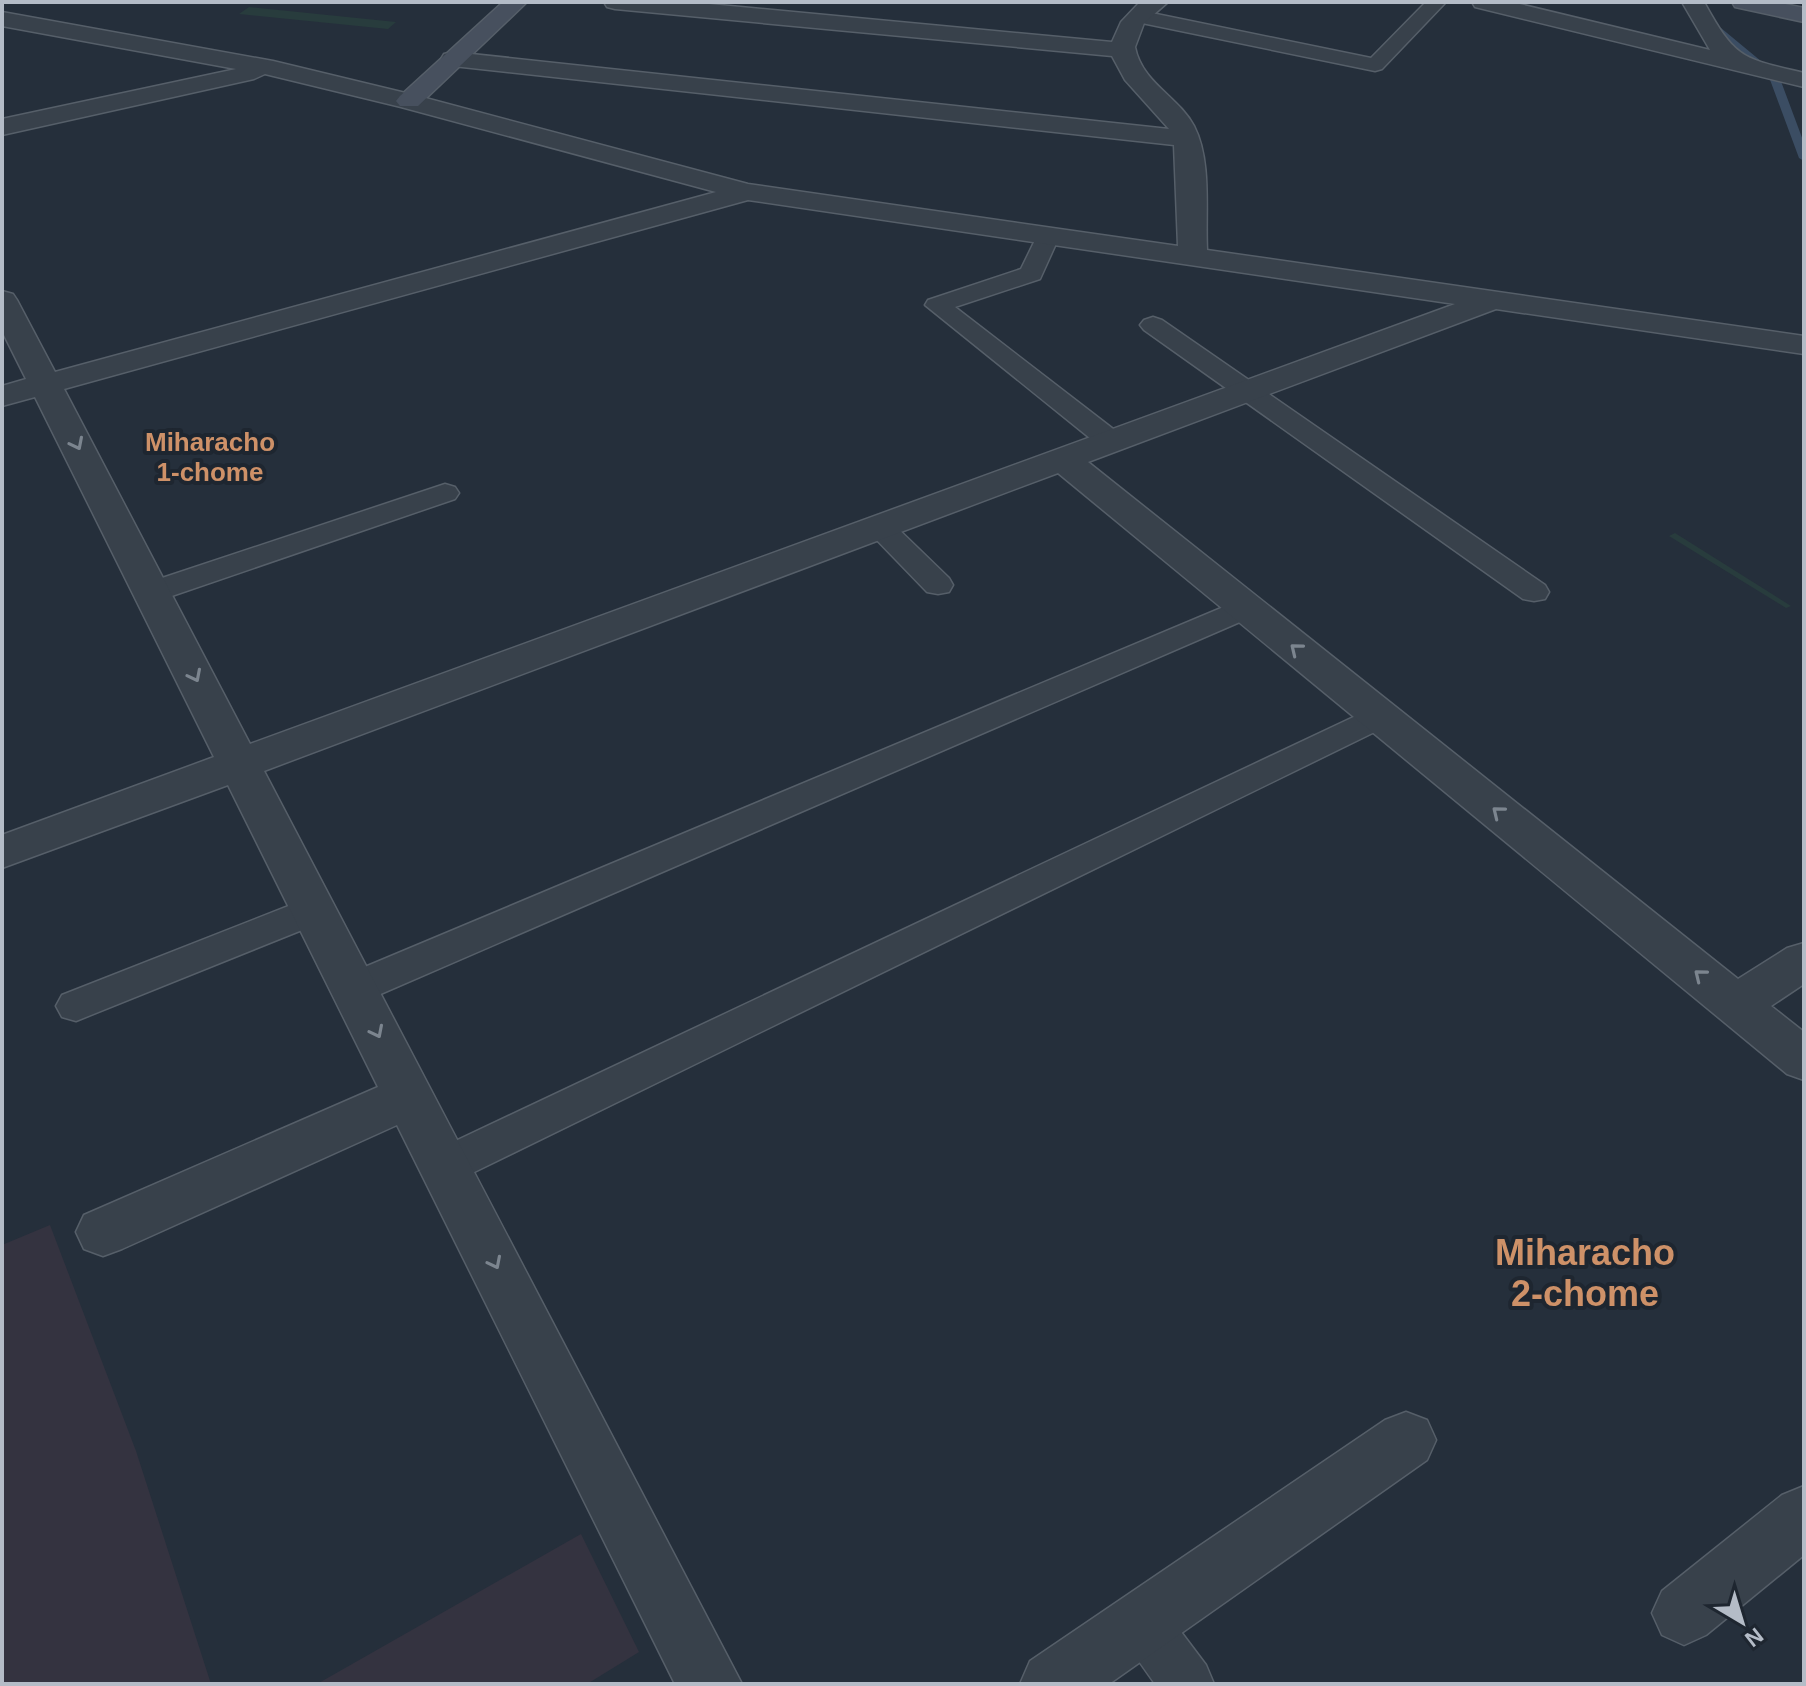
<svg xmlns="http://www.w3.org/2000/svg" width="1806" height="1686" viewBox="0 0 1806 1686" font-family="Arial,sans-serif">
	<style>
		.medical { fill: #343340 }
		.green { fill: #283c3d }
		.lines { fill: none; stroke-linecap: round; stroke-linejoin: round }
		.stream { fill: #3b4d63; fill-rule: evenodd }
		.lane-casing { stroke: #565f69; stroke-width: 3 }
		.street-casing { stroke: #565f69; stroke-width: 3 }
		.secondary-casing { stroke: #565f69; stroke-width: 3 }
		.lane { fill: #38414b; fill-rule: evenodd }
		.street { fill: #38414b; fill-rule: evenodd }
		.secondary { fill: #47505e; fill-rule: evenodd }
		.oneway { stroke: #7c858f }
		.labels { text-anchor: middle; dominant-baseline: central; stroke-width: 8; stroke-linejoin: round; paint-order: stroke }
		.far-neighbourhood-label { font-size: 26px; font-weight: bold; fill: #ce9168; stroke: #1e2630 }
		.near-neighbourhood-label { font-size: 36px; font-weight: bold; fill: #ce9168; stroke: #1e2630 }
	</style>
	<rect width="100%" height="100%" fill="#252f3b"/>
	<path class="medical" d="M50,1225L136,1451L211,1684H2V1245Z
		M581,1534L639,1652L587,1684H317Z"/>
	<path class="green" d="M249,7L396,22L388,29L239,14Z
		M1675,533L1791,606L1786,608L1669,536Z"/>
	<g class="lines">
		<path class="stream" d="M1721,28L1779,76L1804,143V161L1799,158L1769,77L1725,42L1716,31Z"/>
		<defs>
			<path id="lane" d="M1426,2H1446L1382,69L1375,71L1137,22L1128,16L1137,10L1371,58Z
				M1047,230L1055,232L1059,237L1040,279L955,307L1121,435L1125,441L1121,447L1111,449L1101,447L925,305L928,300L1021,269L1039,232Z
				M1153,317L1162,320L1545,585L1549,592L1545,599L1534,601L1523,599L1144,330L1140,325L1144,320Z
				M445,484L455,487L459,493L455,499L163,599L152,601L141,599L137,592L141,585Z
				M879,517L889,520L949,578L953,585L949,592L938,594L927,592L869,532L864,526L869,520Z
				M1245,598L1256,601L1261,608L1256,615L369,999L355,1003L341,999L336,988L341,977Z
				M1379,705L1391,708L1396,716L1391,724L460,1179L445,1184L430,1179L424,1166L430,1153Z
				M314,896L327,900L333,910L327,920L76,1021L62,1017L56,1006L62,995Z
				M1142,1596L1160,1604L1206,1665L1214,1684H1155L1124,1640L1116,1622L1124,1604Z"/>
			<path id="street" d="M604,2H688L1112,42L1121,22L1139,3L1168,2L1144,23L1135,47C1142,83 1178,96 1194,126C1212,161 1205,211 1207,250L1804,336V354L1496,309L1088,462L1738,979L1787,948L1804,943V984L1771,1006L1804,1032V1080L1787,1074L1058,473L264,771L742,1684H675L397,1125L122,1249L103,1256L84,1249L76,1232L84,1215L378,1087L228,785L2,868V835L214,757L35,397L2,406V386L26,379L2,331V291L13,294L17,300L55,372L716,192L401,107L265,74L254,79L2,135V119L236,69L2,26V12L273,61L418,96L748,184L1178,246L1174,145L453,66L444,64L441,59L444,54L453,52L1169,129L1125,80L1112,56L615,9L607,7ZM748,200L1455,304L250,744L64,389Z
				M1472,2H1511L1710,50L1682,2H1704C1736,60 1742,58 1804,73V87L1475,7Z
				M1406,1412L1427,1420L1436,1440L1427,1460L1109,1684H1020L1030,1661L1385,1420Z
				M1804,1486V1555L1706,1635L1684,1645L1662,1635L1652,1613L1662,1591L1782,1495Z"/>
			<path id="secondary" d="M503,2H527L418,106H400L396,101L400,96Z
				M1732,2H1775L1804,8V22L1735,7Z"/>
		</defs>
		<use href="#lane" class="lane-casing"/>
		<use href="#street" class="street-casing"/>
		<use href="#secondary" class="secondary-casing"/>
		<use href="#lane" class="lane"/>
		<use href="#street" class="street"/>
		<use href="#secondary" class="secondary"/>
	</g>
	<defs><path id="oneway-chevron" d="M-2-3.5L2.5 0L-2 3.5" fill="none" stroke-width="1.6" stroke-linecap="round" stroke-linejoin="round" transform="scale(2)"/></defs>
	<g class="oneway">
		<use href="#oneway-chevron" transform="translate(77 444) rotate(63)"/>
		<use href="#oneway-chevron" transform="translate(1296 649) rotate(-141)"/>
		<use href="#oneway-chevron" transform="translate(195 676) rotate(63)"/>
		<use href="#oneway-chevron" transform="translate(1498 812) rotate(-141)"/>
		<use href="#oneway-chevron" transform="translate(1700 975) rotate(-141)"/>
		<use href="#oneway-chevron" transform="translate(377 1032) rotate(63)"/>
		<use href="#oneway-chevron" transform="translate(495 1263) rotate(63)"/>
	</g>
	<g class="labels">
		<g class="far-neighbourhood-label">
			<text x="210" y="442">Miharacho<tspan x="210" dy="30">1-chome</tspan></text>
		</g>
		<g class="near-neighbourhood-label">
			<text x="1585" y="1252">Miharacho<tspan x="1585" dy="41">2-chome</tspan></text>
		</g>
	</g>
	<rect width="1806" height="1686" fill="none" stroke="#b4bcc7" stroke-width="8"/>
	<g transform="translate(1742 1622) rotate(142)" stroke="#1e2630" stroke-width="6" paint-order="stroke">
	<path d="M0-6L14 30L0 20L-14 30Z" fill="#b4bcc7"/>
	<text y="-12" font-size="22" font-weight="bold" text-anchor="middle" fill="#b4bcc7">N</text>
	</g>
</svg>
